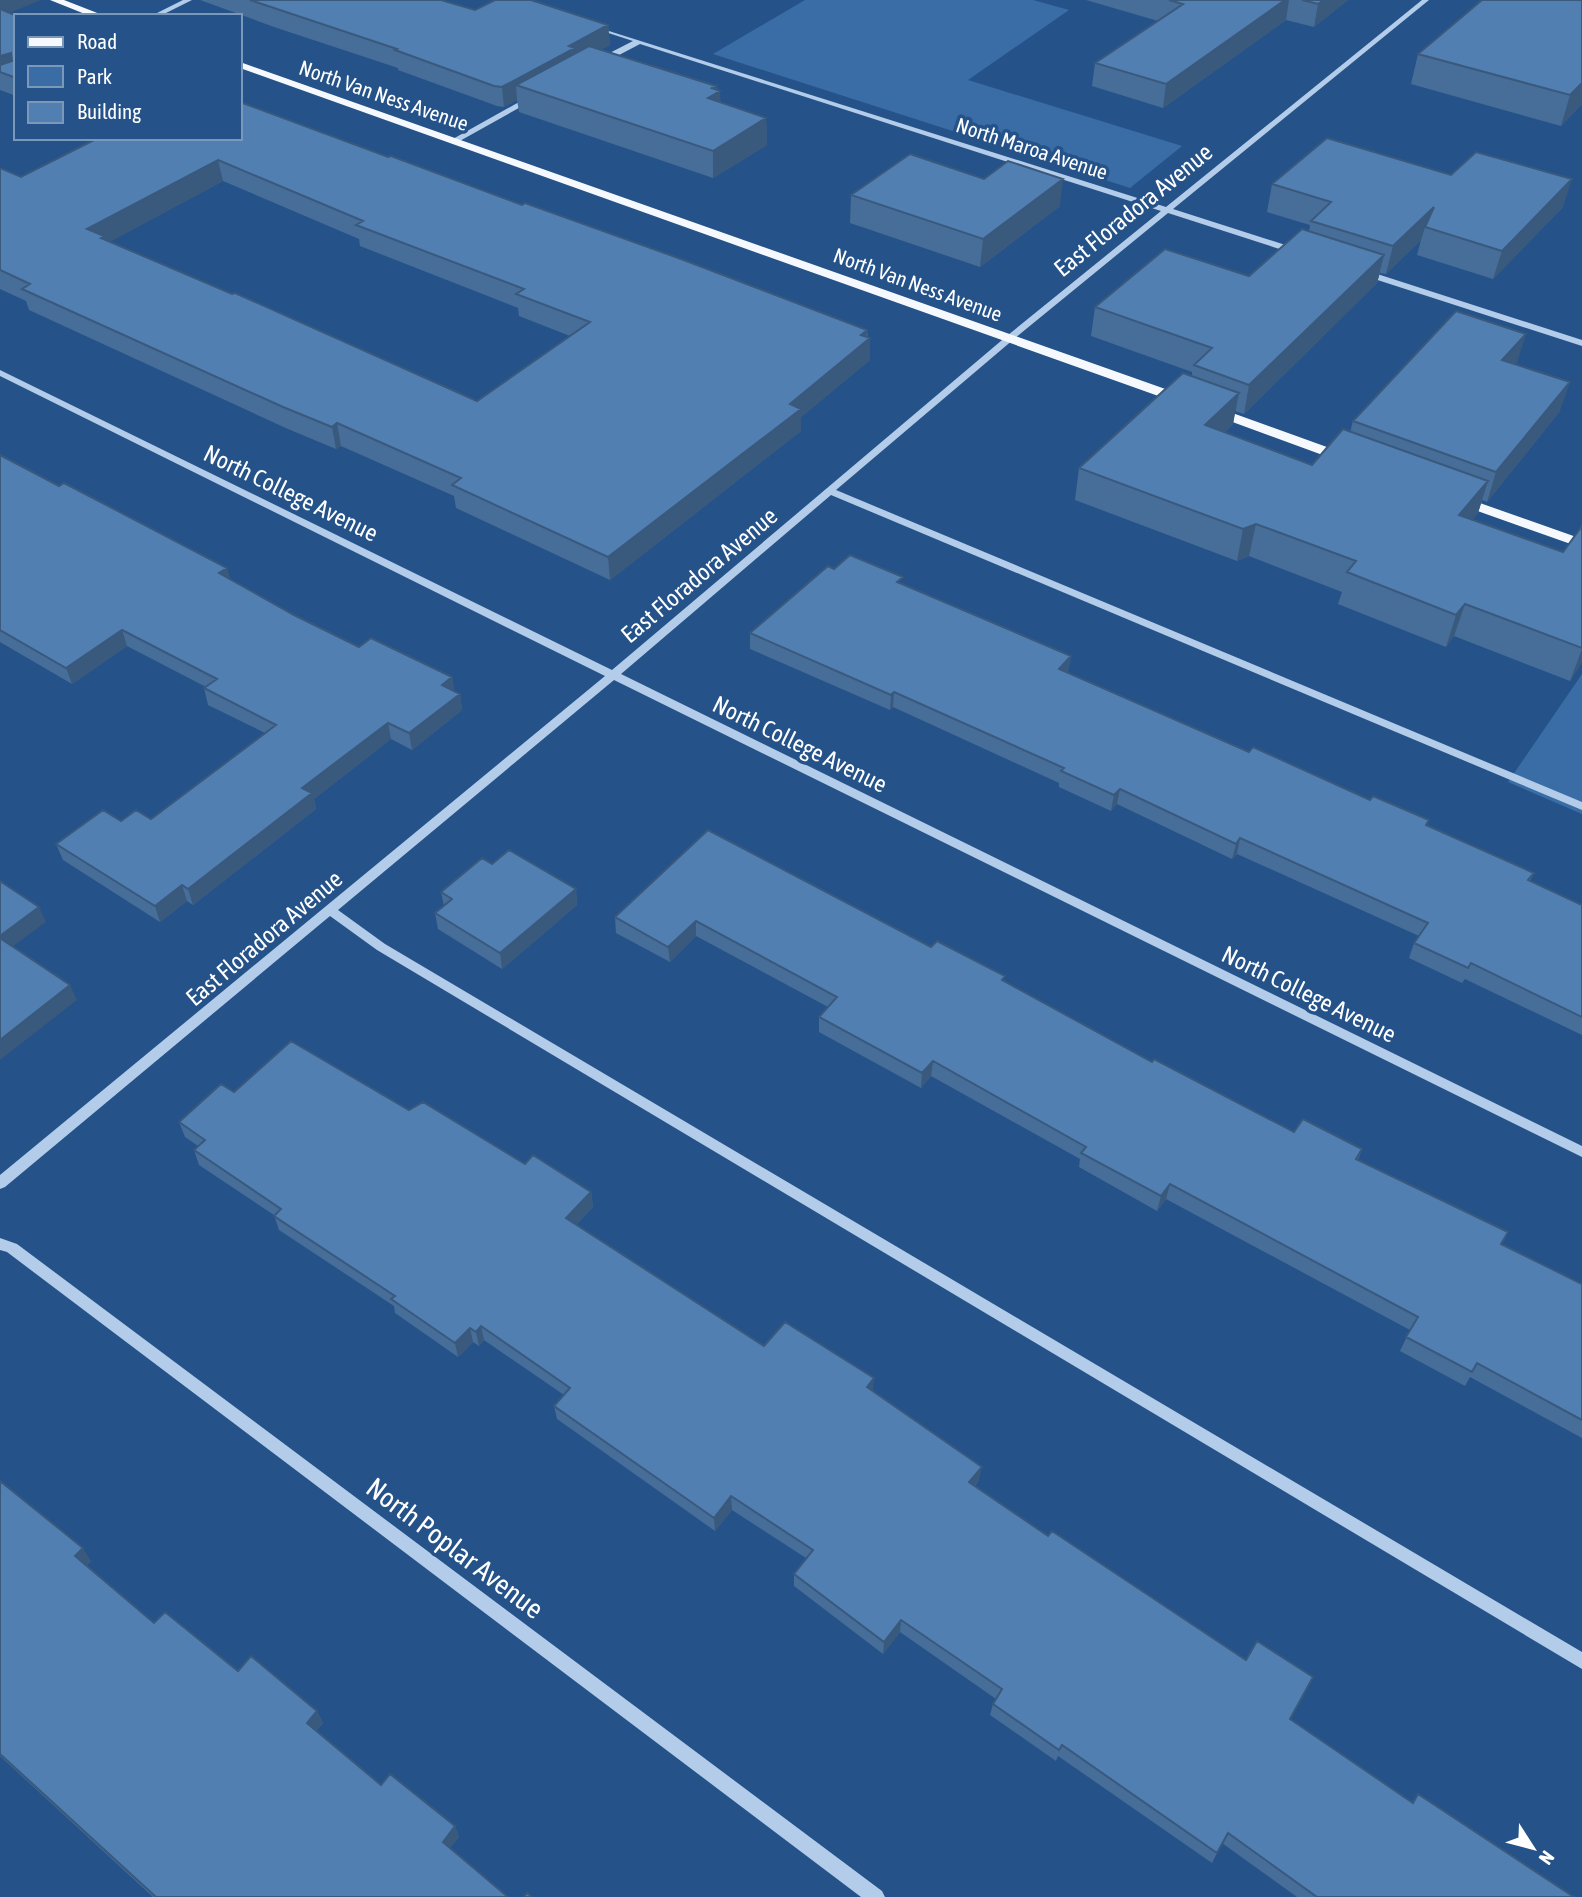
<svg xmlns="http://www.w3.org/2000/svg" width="1582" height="1897" viewBox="0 0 1582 1897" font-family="'Asap Condensed',sans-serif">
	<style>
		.green { fill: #3a6da5 }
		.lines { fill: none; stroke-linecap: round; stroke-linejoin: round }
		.minor { fill: #b2cce9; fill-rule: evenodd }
		.major { fill: #f5f9fe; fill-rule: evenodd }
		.wall { fill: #476d99; fill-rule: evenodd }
		.shaded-wall { fill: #39597d }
		.building { fill: #527fb2; stroke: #39597d; stroke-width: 2; fill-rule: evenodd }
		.labels { text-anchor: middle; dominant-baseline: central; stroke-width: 7; stroke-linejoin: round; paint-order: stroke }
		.far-street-label { font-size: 21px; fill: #fff; stroke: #255389 }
		.street-label { font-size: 24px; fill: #fff; stroke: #255389 }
		.near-street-label { font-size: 28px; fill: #fff; stroke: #255389 }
	</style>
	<rect width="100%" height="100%" fill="#255389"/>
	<path class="green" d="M805,0H1033L1069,10L968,80L1182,146L1130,188L713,54Z
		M1582,674V814L1508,782Z"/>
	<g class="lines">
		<path class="minor" d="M183,0H192L160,16H151Z
			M1422,0H1429L1173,209L1301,250V254H1295L1168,213L1014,339L836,490L1582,802V810L831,495L621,674L1582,1146V1157L614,680L338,910L385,944L1582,1652V1669L377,950L330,916L5,1187L0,1189V1175L605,676L0,376V370L612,670L1008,335L1161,211L640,44L602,64H596V60L633,41L593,28V26L1166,207Z
			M528,97L535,99L458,142L451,140Z
			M1362,271H1368L1582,340V346L1362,275Z
			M0,1238L17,1244L882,1891L885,1897H861L7,1252L0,1250Z"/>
		<path class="major" d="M50,0H64L105,16H90Z
			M240,62L1188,397L1189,400L1188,403H1178L240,68Z
			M1213,406L1349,455L1351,458L1349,461H1339L1208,413V407Z
			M1460,496L1582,539V548L1455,503L1453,500Z"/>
	</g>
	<path class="wall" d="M0,0L10,13L16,16V96L0,90Z
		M200,0H441L475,10L608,25L610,45L600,50L716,86L721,103L766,118L767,145L713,178L519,112L517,100L504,107L497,106L398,70V68L277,28Z
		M1086,0H1348L1314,27L1286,20L1163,108L1092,86L1095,63L1158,21Z
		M1482,0L1582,104L1561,126L1411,84L1418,54Z
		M98,138L388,157L522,205L867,330L870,360L801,417V431L610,580L456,508L454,496L341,446L336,449L288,429L29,310L26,301L0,289V168L21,177ZM223,181L359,239L360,246L518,308L519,316L570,336L477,401L109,242Z
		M1451,175L1563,207L1493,279L1417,255L1421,240L1386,274L1380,273L1377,283L1244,414L1235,411L1233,424L1225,432L1312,465L1350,432L1353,421L1526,334L1515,364L1560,411L1487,502L1482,500L1478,513L1472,520L1563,552L1582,526V662L1570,681L1454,636L1446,647L1338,604L1342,592L1249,556L1237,561L1075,500L1079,468L1192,376V372L1091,336L1095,307L1249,276L1309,231L1310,225L1267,212L1272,184Z
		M851,195L1060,206L980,267L850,223Z
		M0,455L231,580L294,615L359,647L452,677L454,691L460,694L462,710L412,750L391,739L314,799L316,809L193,905L187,901L160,922L63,860L56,844L121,821L151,819L265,733L208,705L204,688L206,687L127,646L72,684L0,642Z
		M834,569L902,584L1071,656L1068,671L1067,672L1249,752L1370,800L1429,820L1427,826L1534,873L1530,881L1582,905V1035L1465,979L1462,983L1409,958L1414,943L1419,936L1237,854L1232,859L1117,804L1111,811L1059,787V783L893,707L890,710L750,649V633Z
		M708,830L931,947L1004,981L1152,1062L1294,1132L1362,1149L1358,1160L1502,1245L1582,1284V1438L1470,1377L1465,1386L1400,1351L1410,1330L1166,1199L1157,1211L1079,1167L1080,1159L931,1076L921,1088L819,1032V1017L828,1007L696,936L670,962L616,933L615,917Z
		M492,864L576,889L577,905L502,969L438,929L435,913L444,906L441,892Z
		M234,1092L409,1110L525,1164L591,1192L593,1207L576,1225L764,1346L873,1392L979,1480L975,1486L1290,1720L1412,1802L1418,1794L1574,1897H1297L1222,1843L1212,1863L1058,1756L1056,1761L990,1715L993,1704L996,1699L900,1632L883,1654L794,1586V1574L806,1558L732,1510L715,1531L557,1419L554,1406L564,1395L484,1340L479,1346L473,1342L458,1357L395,1313L394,1306L279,1230L274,1215L199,1165L194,1150L198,1146L185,1137L179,1122Z
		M0,1481L91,1561L87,1565L154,1623L238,1671L317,1711L323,1723L316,1731L381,1785L455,1826L459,1837L450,1848L508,1897H153L0,1756Z"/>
	<path class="shaded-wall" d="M0,0H41L0,17Z
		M1285,0H1289L1286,20L1163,108L1166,84Z
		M1324,0H1348L1314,27L1318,4Z
		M608,25L610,45L576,63L516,85L517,100L504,107L502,87L569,46Z
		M11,53L16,67L0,72V56Z
		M1582,83V104L1561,126L1570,95Z
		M716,86V93L720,91L721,118L708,98L712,88Z
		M766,118L767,145L713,178V151Z
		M218,160L223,181L106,244L87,229Z
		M1063,179L1060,206L980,267L983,239Z
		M1572,179L1563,207L1493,279L1502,251Z
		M1434,207L1425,227L1421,240L1386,274L1393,246Z
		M1384,255L1377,283L1244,414L1249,385Z
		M867,330L866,342L870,338V360L801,417V431L610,580L608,557Z
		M1526,334L1517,363L1494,389L1502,360Z
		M1570,382L1560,411L1487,502L1496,472Z
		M1239,393L1233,424L1199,457L1205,425Z
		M337,423L341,446L336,449L332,427Z
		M1488,481L1478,513L1449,548L1459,515Z
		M1256,524L1249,556L1237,561L1243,529Z
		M227,568L232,584L219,573Z
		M1465,604L1454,636L1446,647L1456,615Z
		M122,630L127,646L72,684L66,668Z
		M1582,649V662L1570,681Z
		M1071,656L1068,671L1057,684L1059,669Z
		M452,677L455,693L442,685Z
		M894,692L893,707L890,710L891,695Z
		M460,694L462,710L412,750L409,733Z
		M388,723L391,739L314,799L316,809L193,905L188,889L302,788Z
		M1120,789L1117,804L1111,811L1114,795Z
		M1240,838L1237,854L1232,859L1236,844Z
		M182,885L187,901L160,922L155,906Z
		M576,889L577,905L502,969L500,953Z
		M39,907L46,922L5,952L0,940V936Z
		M696,921V936L670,962L668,947Z
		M70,985L77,1000L0,1060V1040Z
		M933,1061L931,1076L921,1088L922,1073Z
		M1170,1184L1166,1199L1157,1211L1161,1196Z
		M591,1192L593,1207L568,1233L566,1218Z
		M481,1326L484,1340L479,1346L476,1332Z
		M470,1328L473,1342L458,1357L455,1343Z
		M874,1378L873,1391L867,1387Z
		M982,1467L979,1480L967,1495L969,1482Z
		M731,1496L732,1510L715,1531L714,1518Z
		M83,1548L91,1561L83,1568L75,1556Z
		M901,1620L900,1632L883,1654L884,1642Z
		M317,1711L323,1723L313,1734L307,1723Z
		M455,1826L459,1837L447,1852L443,1842Z"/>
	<path class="building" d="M250,0H441L475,10L495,0H531L608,25L569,46L575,48L502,87L494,86L395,50L397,49Z
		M1169,0H1285L1166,84L1095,63L1183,4Z
		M1302,0H1324L1318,4Z
		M1482,0H1582V83L1570,95L1418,54Z
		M0,9L17,16H16V78L0,72V65L12,61L11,53L0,56Z
		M589,46L716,86L712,88L720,91L708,98L766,118L713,151L516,85Z
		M240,102L388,157L391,156L522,205L525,203L681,259L867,330L861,335L870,338L790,404L801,409L608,557L452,485L461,478L337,423L332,427L283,407L22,289L30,284L0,270V168L21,177L98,138H240ZM218,160L363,221L356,225L524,289L516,294L590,322L477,401L235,293L232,294L101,238L104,236L87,229Z
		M1327,138L1451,175L1476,152L1572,179L1502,251L1425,227L1434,207L1393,246L1311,221L1331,202L1272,184Z
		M910,154L984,179L1008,161L1063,179L983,239L851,195Z
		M1302,229L1384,255L1249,385L1194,365L1212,348L1095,307L1165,249L1249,276Z
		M1456,311L1526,334L1502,360L1570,382L1496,472L1353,421Z
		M1183,373L1239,393L1205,425L1312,465L1343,429L1488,481L1459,515L1563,552L1582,526V648L1465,604L1456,615L1347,572L1356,561L1256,524L1243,529L1079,468Z
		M0,455L59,486L64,483L227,568L219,573L294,615L359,647L371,638L452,677L442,685L460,694L409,733L388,723L302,788L312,793L188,889L182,885L155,906L56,844L103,810L121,821L136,810L151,819L276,725L204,688L217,679L122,630L66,668L0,630Z
		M850,555L903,577L897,582L1071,656L1059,669L1249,752L1253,747L1370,800L1373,796L1429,820L1426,825L1534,873L1528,880L1582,905V1017L1471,963L1468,968L1414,943L1428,923L1240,838L1236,844L1120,789L1114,795L1061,771L1064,768L894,692L891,695L750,633L828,566L834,569Z
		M708,830L931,947L937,941L1005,976L1002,980L1152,1062L1154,1059L1294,1132L1303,1119L1362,1149L1356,1159L1508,1232L1501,1244L1582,1284V1420L1477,1363L1472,1372L1406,1337L1418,1317L1170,1184L1161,1196L1081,1153L1086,1147L933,1061L922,1073L819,1017L837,997L696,921L668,947L615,917Z
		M509,850L576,889L500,953L435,913L452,899L441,892L482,858L492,864Z
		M0,881L39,907L0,936Z
		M0,938L70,985L0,1040Z
		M291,1041L409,1110L423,1102L525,1164L533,1155L591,1192L566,1218L764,1346L785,1322L874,1378L867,1387L982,1467L969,1482L1048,1536L1052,1531L1246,1660L1257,1641L1313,1677L1290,1719L1413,1803L1418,1794L1574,1897H1317L1228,1833L1217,1853L1062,1745L1059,1750L993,1704L1002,1689L901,1620L884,1642L794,1574L813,1550L731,1496L714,1518L554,1406L570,1388L481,1326L476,1332L470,1328L455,1343L391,1299L395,1296L274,1216L281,1209L194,1150L205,1140L179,1122L221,1084L234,1092Z
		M0,1481L83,1548L75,1556L154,1623L165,1612L238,1671L251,1656L317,1711L307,1723L381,1785L390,1774L455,1826L443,1842L508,1897H156L0,1754Z
		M527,1893L532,1897H524Z"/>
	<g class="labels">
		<g class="far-street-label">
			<text transform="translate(384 95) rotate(19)">North Van Ness Avenue</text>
			<text transform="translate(1032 148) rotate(18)">North Maroa Avenue</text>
			<text transform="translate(918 284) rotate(20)">North Van Ness Avenue</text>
		</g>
		<g class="street-label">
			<text transform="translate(1133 210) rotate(-39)">East Floradora Avenue</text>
			<text transform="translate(291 493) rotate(26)">North College Avenue</text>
			<text transform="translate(699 575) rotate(-40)">East Floradora Avenue</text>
			<text transform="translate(800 744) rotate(26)">North College Avenue</text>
			<text transform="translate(264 938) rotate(-40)">East Floradora Avenue</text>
			<text transform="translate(1309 994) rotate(26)">North College Avenue</text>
		</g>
		<g class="near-street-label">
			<text transform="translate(455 1548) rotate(37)">North Poplar Avenue</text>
		</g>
	</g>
	<rect x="14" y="14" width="228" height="126" fill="#255389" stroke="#7c98b8" stroke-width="2"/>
	<rect x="28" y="37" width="35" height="10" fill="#f5f9fe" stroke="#7c98b8" stroke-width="2"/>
	<text x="77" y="49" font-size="21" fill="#ffffff">Road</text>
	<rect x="28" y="66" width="35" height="21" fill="#3a6da5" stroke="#7c98b8" stroke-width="2"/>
	<text x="77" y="84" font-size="21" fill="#ffffff">Park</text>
	<rect x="28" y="102" width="35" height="21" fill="#527fb2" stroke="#7c98b8" stroke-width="2"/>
	<text x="77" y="119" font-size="21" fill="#ffffff">Building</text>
	<g transform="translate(1533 1848) rotate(126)" stroke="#255389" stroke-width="5" paint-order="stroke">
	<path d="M0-5L12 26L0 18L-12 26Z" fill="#ffffff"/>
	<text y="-10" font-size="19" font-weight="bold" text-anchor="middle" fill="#ffffff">N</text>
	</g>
</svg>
